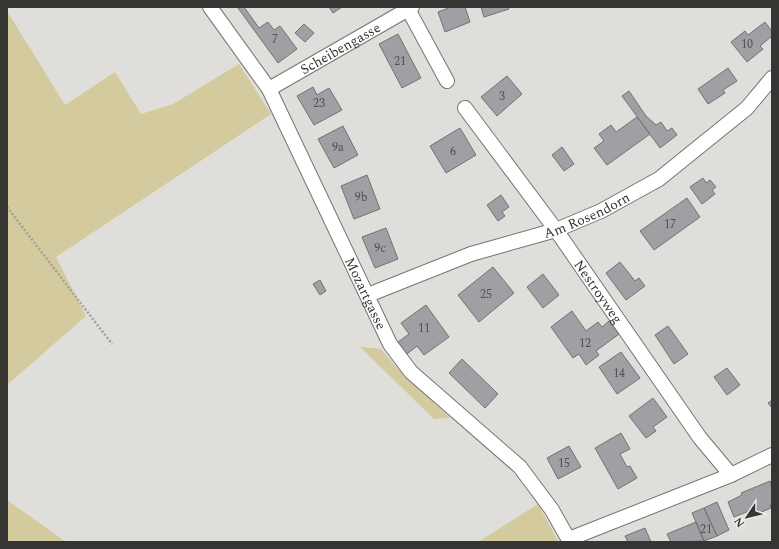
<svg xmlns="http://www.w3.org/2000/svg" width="779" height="549" viewBox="0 0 779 549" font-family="Spectral,serif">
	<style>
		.green { fill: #d3ca9e }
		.building { fill: #a0a0a4; stroke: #727276 }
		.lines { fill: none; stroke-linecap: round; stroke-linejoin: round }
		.street-casing { stroke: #757471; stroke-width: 16 }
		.path { stroke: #a0a09c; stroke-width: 2.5; stroke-dasharray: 2 2; stroke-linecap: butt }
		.street { stroke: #fff; stroke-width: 14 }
		.labels { text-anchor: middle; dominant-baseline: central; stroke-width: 3; stroke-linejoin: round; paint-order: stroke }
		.number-label { font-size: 12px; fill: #50504f }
		.street-label { font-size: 14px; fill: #353533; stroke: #ecece8 }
	</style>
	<rect width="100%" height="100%" fill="#dfdeda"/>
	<path class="green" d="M7,11L65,105L115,72L141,114L173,104L239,64L271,114L56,257L86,316L7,385Z
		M360,347L381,349L398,369L450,418L434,419Z
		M7,500L66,542H7Z
		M538,504L558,541L478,542Z"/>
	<path class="building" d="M240,7H244L259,28L268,22L274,30L280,26L297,49L278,63L238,8Z
		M329,7H342L333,13Z
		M451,7H465L470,22L445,32L438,12Z
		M481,7H508L509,9L484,17Z
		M765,22L772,31V36L760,46L763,49L747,62L731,42L745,31L748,35Z
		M304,24L314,33L305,42L295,33Z
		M398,34L421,78L402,88L379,44Z
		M728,68L737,81L723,90L725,93L708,104L698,89Z
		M507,76L522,94L497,116L481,97Z
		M313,87L317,95L329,88L342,110L314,125L297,96Z
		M629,91L646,116L656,125L661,122L667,131L672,128L677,135L660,148L622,96Z
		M637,117L650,134L607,165L594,148L604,141L599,134L611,125L616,132Z
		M343,126L358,155L334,168L318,139Z
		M460,128L476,155L446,173L430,146Z
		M562,147L574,164L564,171L552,155Z
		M367,175L380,209L354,219L341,186Z
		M703,178L706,183L710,180L716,187L712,190L715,194L702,204L690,187Z
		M501,195L509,207L502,212L505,216L498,221L487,205Z
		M687,198L700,217L654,250L640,231Z
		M386,228L398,259L375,268L362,237Z
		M620,262L635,281L639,278L645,286L626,300L606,273Z
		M493,267L514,293L479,322L458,295Z
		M543,274L559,295L543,308L527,287Z
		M320,280L326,291L320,295L313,284Z
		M426,305L449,337L424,355L417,346L407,354L398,342L409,334L401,323Z
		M572,311L586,331L598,322L602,327L609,321L619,334L596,351L599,355L586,365L579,354L573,358L551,327Z
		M668,326L688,354L674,364L655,335Z
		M621,352L640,378L617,394L599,367Z
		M462,359L498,394L485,408L449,373Z
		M727,368L740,385L727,395L714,377Z
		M653,398L667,417L653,427L656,431L646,438L629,416Z
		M772,400V408L768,403Z
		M621,433L630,449L620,454L627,467L630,466L637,478L618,489L595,448Z
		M569,446L581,467L558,479L547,458Z
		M770,481L772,487V504L770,505L771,508L759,513L758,510L750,514L749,511L734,517L728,502L742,495L741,493Z
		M717,502L729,530L717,536L704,508Z
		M704,508L717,536L704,541L692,513Z
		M696,522L704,541L671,542L667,534Z
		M645,528L651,542H628L625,536Z"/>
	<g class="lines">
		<defs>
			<g id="street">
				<path id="s1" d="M210,7L269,89L390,344L411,372L520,467L552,510L570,542"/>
				<path d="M408,9L447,81"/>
				<path id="s2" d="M269,89L412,7"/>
				<path id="s3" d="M465,108L556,230L700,438L731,475"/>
				<path id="s4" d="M368,295L471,254L556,230L601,211L659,179L747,108L772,78"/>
				<path d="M569,539L731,475L772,455"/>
			</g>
		</defs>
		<use href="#street" class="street-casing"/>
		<path class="path" d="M7,207L112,344"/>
		<use href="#street" class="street"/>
	</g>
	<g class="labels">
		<g class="number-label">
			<text x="275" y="39">7</text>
			<text x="747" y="44">10</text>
			<text x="400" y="61">21</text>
			<text x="502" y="96">3</text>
			<text x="319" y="103">23</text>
			<text x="338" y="147">9a</text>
			<text x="453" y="151">6</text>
			<text x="361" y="197">9b</text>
			<text x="670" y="224">17</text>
			<text x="380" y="248">9c</text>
			<text x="486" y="294">25</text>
			<text x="424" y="328">11</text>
			<text x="585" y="343">12</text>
			<text x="619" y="373">14</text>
			<text x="564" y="463">15</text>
			<text x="706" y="529">21</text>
		</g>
		<g class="street-label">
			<text stroke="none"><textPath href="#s2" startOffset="82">Scheibengasse</textPath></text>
			<text stroke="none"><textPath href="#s4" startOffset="233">Am Rosendorn</textPath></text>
			<text stroke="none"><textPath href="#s3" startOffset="227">Nestroyweg</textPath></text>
			<text stroke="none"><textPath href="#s1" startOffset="327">Mozartgasse</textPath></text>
		</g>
	</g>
	<rect width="779" height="549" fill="none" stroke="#353533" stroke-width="16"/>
	<g transform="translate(747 517) rotate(235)" stroke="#ecece8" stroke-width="3" paint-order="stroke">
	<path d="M0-3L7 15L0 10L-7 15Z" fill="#353533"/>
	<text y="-6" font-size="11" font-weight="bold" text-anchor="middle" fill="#353533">N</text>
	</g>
</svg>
